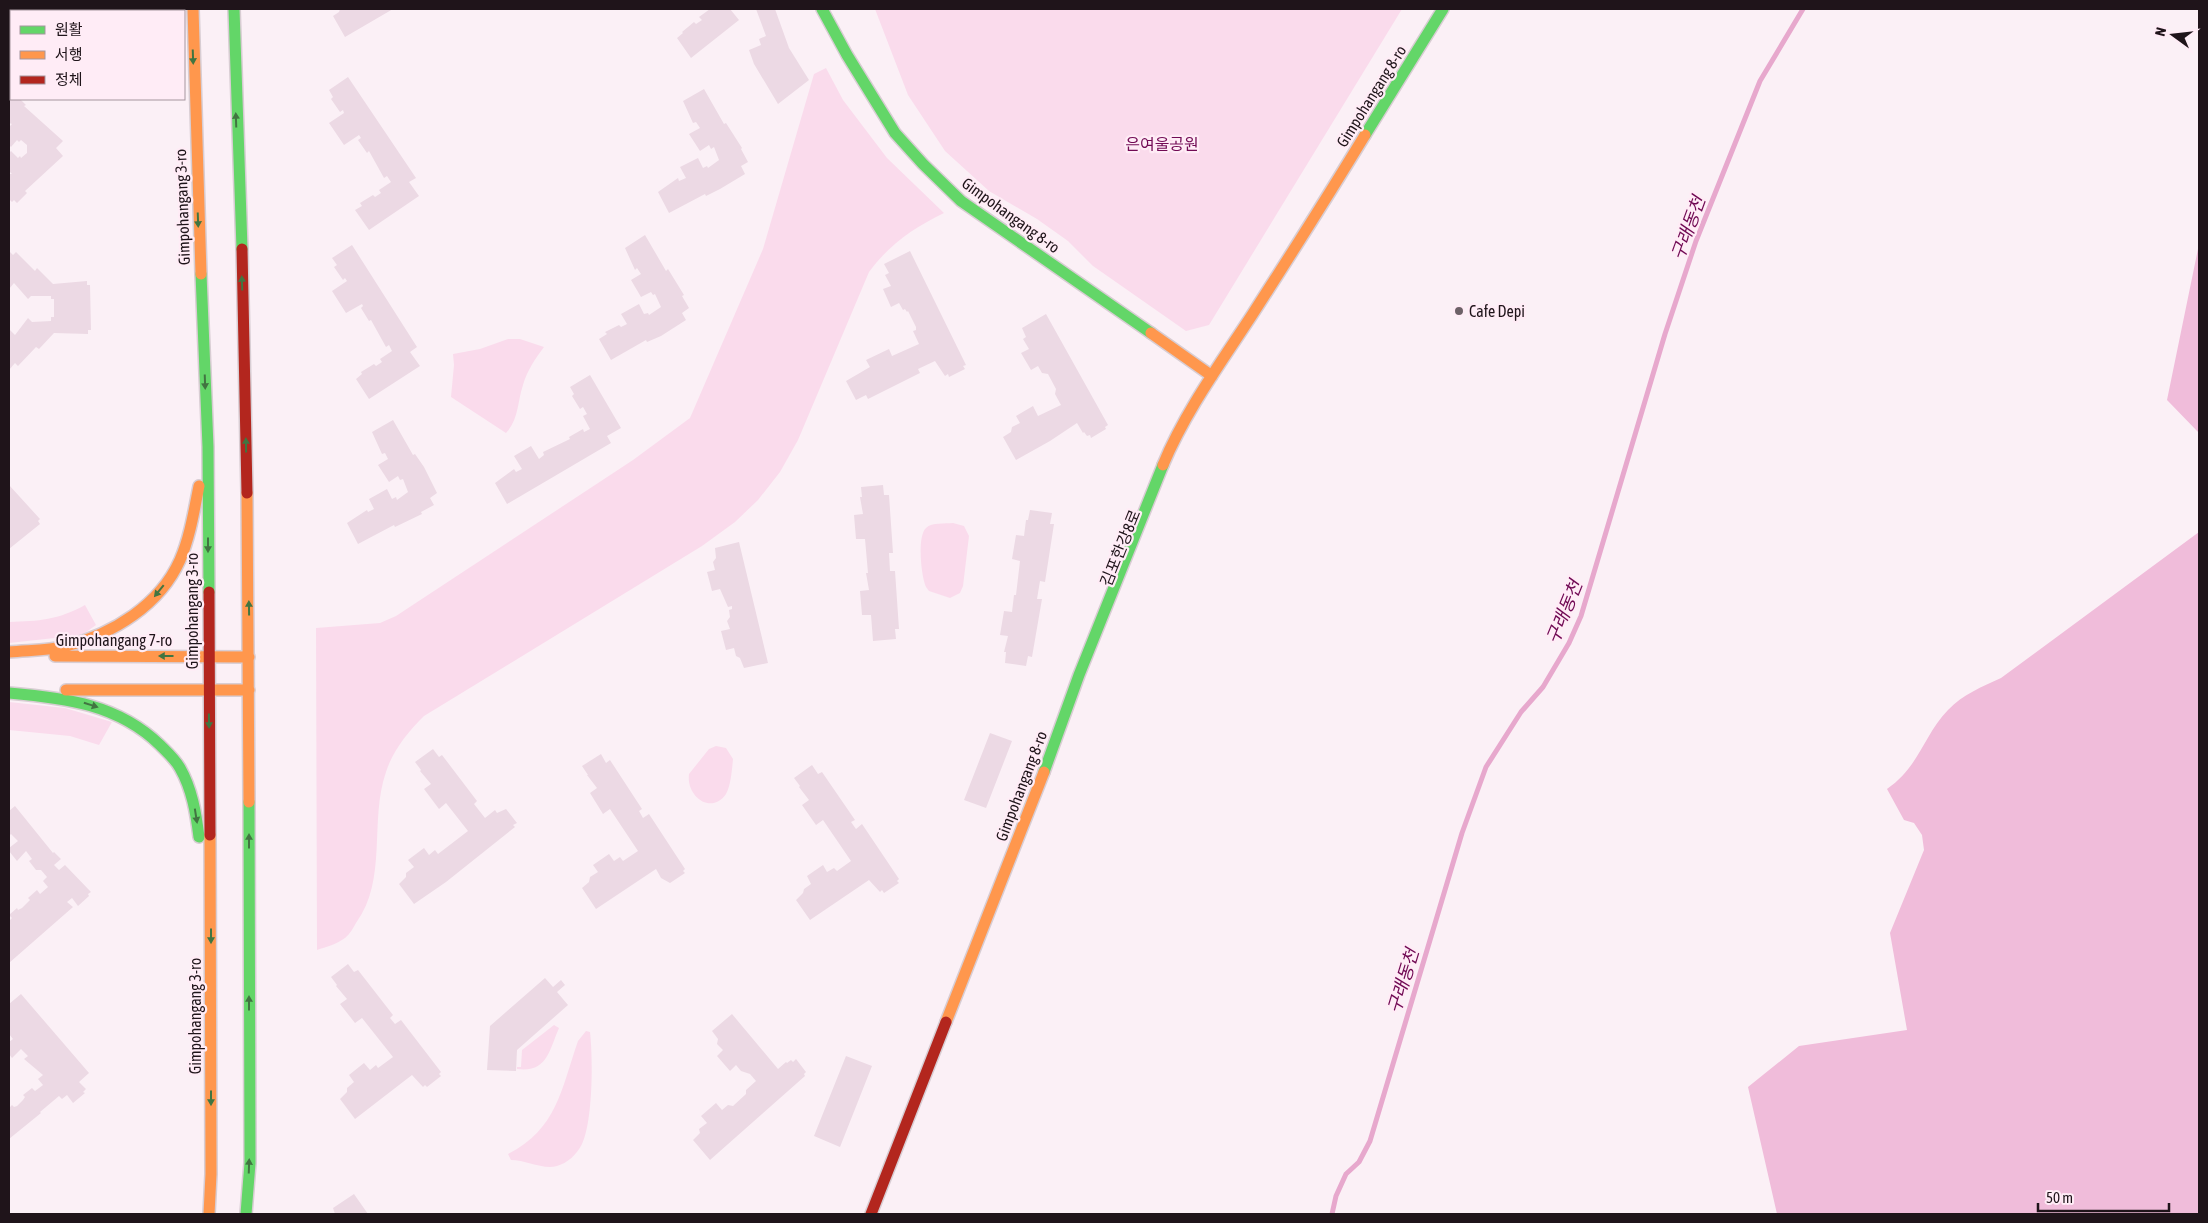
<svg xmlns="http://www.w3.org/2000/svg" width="2208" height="1223" viewBox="0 0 2208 1223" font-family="'Asap Condensed','Noto Sans KR',sans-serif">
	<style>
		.green { fill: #fadbec }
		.forest { fill: #f0bcda }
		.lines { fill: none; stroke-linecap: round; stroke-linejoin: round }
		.stream { stroke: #e7a8cd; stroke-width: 5 }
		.building { fill: #ecd9e4 }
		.fast-casing { stroke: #d8cdd3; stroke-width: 14 }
		.slow-casing { stroke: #d8cdd3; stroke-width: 14 }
		.jam-casing { stroke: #d8cdd3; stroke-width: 14 }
		.fast { stroke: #63d668; stroke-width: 11 }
		.slow { stroke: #ff974d; stroke-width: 11 }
		.jam { stroke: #b3261e; stroke-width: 11 }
		.oneway { fill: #417541 }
		.poi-dot { fill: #6c6167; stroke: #ffecf6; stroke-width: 2 }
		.labels { text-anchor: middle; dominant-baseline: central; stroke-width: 4.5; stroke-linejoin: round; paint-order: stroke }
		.street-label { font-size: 16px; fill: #1f141a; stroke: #ffecf6 }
		.park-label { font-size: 16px; fill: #710a54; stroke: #ffecf6 }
		.poi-label { font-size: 16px; fill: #1f141a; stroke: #ffecf6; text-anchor: start }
		.water-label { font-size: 18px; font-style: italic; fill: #700853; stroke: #ffecf6 }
	</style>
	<rect width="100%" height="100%" fill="#fbf0f6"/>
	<path class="green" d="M875,9H1402L1209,325L1186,331L1093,266L1068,241L1037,219L989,191L945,151L908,95Z
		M826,68L843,100L887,158L944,213C913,228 889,245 869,272L798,440L780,472L758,500L735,522L702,546L424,716C408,732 393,750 386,772C369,821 388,879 356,923C353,928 350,934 345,938C337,944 326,947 317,950L316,628L380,623L396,616L633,460L690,418L763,249L814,74Z
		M508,339H520L544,347C535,359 527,371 523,385C517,403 519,419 506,433L451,397L454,365L453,354L480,349Z
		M953,523L964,526L969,536L963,586L960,593L950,598L929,591L926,587C921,576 917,536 926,528C932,522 945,524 953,523Z
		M85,605L96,625L82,635L9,643V622C39,621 58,620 85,605Z
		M9,702L65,708L112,722L99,745L70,736L9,730Z
		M716,746L726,748L733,759C732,769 731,785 726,794C712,815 686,797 689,774L709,749Z
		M554,1025L559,1028C549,1051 547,1073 517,1069V1067H521L522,1050Z
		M586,1031L590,1032C593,1058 593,1120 582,1144C577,1154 568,1163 557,1166C543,1170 526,1160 511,1160L508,1154C557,1129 561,1090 578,1041Z"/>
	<path class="forest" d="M2199,244V433L2167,400Z
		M2199,532V1214H1777L1748,1087L1799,1046L1907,1030L1890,933L1924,850L1922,835L1914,823L1904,820L1887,789C1920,766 1923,736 1948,710C1963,694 1982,687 2001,678Z"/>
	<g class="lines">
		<path class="stream" d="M1332,1214L1336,1196L1346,1174L1359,1162L1370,1141L1462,833L1486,767L1521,712L1543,687L1569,643L1581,616L1665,334L1696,241L1760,81L1803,9"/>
	</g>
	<path class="building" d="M9,9H14L17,11H11V51L9,49Z
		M22,9H92V11H20Z
		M340,9H393L345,37L333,16L339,12Z
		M710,9H730L739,20L691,58L677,38L683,33L682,32L694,22L696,24L702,20L699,17Z
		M756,9H775L789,48L809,80L778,104L754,64L749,50L761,45L759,39L766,36Z
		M348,77L416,178L409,182L419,196L369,230L355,210L362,206L360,203L373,195L375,197L381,193L379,190L391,182L387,176L384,178L369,151L367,153L358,140L361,138L359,135L344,145L329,123L344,113L343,110L340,112L331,99L333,97L329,90Z
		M704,89L724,124L726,123L742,148L741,149L748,162L741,166L745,174L720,189L706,196L705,194L669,213L658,192L678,178L679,181L686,178L680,167L698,158L703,168L707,166L708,168L719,160L714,147L711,149L709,145L700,151L689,134L700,128L696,122L693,123L683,101Z
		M11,95V99H20L26,105L24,106L63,141L56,148L63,156L25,191L27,193L17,203L14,200L12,202L9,199V174H12L9,171V153L11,151L18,158L20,156L21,158L27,153V145L21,140L19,142L17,140L11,147L9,145V127L12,124L9,123V98Z
		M645,235L666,271L668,269L684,295L682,296L689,308L682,313L686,320L661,336L647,342L646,340L611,360L599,339L607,334L605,332L619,325L621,327L627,324L621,314L639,304L644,314L648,313L649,315L661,307L655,294L653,295L651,292L641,297L631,280L641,274L637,268L635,270L625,248Z
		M352,245L417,347L410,352L420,366L369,399L356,379L362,374L361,372L374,364L376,366L382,362L380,359L392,351L389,345L386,347L371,320L369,321L361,308L363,306L362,304L346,313L332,291L347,281L345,278L343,280L334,267L337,265L332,258Z
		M9,251L13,255L16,252L35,271L37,268L53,284L87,281V285H90L91,330H88V334L54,333L39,349L36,347L18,366L15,363L9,370V329L15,335L28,318L32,322L51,321V317H54V299H51V296H31L28,299L14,283L9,289Z
		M910,251L966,365L963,366L965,369L949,377L948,374L945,376L935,361L918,369L920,373L868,399L866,395L856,400L846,381L870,367L866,360L889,349L892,356L919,344L913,331L916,330V327L908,311L907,312L905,309L903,310L899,303L891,307L883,289L891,286L885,275L889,273L884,264Z
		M1046,314L1108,425L1105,427L1106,429L1091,438L1090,435L1087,436L1084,432L1083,433L1077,423L1050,441L1016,460L1003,437L1011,432L1012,427L1020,423L1016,416L1033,406L1038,416L1061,405L1055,394L1056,389L1048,374L1042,373L1038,366L1031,370L1021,353L1029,349L1023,339L1026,337L1022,328Z
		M590,375L621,428L607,436L611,443L507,504L495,483L514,469L516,472L522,469L514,456L531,446L539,459L544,455L543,452L570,439L569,437L583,429L584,432L590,429L583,416L587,414L583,407L580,409L572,396L574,394L570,387Z
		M393,420L413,455L415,454L424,467L437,493L430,498L434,505L421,512L422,514L395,527L394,525L358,544L347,523L367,510L368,512L374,509L369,499L387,489L392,499L396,497L397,500L408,492L403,479L400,480L398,476L389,482L378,465L388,459L385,453L382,454L372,432Z
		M9,485L40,519L38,521L40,524L9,549Z
		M883,485L884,495H889L893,553H889L890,571H895L899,629H895L896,639L873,641L871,615H862L860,591L869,590L866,573H868L865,539H856L854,515L863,514L860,497H862L861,487Z
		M1030,510L1052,513L1050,524H1054L1045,582L1040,581L1037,599H1042L1032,657L1028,656L1026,666L1005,663L1006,652H1004L1008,636L1000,635L1004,611L1012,612L1014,595H1016L1020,561L1012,559L1016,535L1024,536L1026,520H1028Z
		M739,542L768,663L744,668L740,658L736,656L734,648L726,650L721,631L730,629L727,621L730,617L729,610L732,609V606L728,607L720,589L712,591L707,572L715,570L713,562L716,558L715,548Z
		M990,733L1012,741L986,808L964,800Z
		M433,749L439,757L442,755L477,801L474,804L485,818L495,810L497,813L506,809L517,823L513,825L515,827L446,882L414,904L399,884L406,877V873L414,867L408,860L424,848L429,855L435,850L438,854L468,831L446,803L439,809L424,789L431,784L420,771L421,770L415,762Z
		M601,754L606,763L610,760L642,809L639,811L643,818L649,814L685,869L683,871L685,873L670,883L661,878L656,869L596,909L582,888L589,882L590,877L598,872L593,865L609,854L614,861L620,857L623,861L638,851L610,809L603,814L590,793L597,788L587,775H588L582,766Z
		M812,765L818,774L822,772L855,820L851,822L856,829L862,824L899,879L897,881L899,883L884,893L882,890L880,892L869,880L810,920L796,900L803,893L804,889L811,884L807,876L823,865L827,872L834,868L837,871L851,861L823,820L816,825L802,805L809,800L799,787L800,786L794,778Z
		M15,806L53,853L54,852L61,859L54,865L59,870L65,865L91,892L88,894L89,896L78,906L72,898L67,902L73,907L9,963V921L12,918L9,915L17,908L18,910L22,908L30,900L28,898L37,890L40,894L48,887L43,881L47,877L41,870H36L29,861L32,859L26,851L17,861L9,851V848L18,841L11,834L9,836V811Z
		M348,964L354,972L358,970L393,1015L390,1018L395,1024L401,1020L441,1072L439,1074L441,1076L427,1087L425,1085L423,1087L412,1075L355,1119L340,1099L347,1092V1088L354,1082L349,1075L364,1063L370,1070L376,1065L378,1068L393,1057L362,1018L355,1023L340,1004L347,999L336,986L337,985L331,977Z
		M545,978L553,987L561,980L565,985L557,992L568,1005L517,1050L516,1071L487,1070L490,1026Z
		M21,994L89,1073L79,1082L86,1089L83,1092L85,1093L73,1103L67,1095L62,1099L59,1096L40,1112L41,1113L9,1139V1108L12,1105L14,1107L17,1106L23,1100L25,1097L23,1095L32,1088L35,1091L43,1085L38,1079L43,1075L24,1059L28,1056L21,1049L12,1058L9,1054V1042L13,1039L9,1034V1004Z
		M732,1014L778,1069L786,1062L787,1063L791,1060L793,1062L796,1059L806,1072L804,1074L805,1076L710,1160L693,1140L700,1133L699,1129L707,1123L701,1116L716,1103L722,1110L728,1105L733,1106L746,1094V1090L756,1081L750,1074L741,1071L736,1065L730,1071L717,1056L723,1050L717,1044L718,1039L712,1031Z
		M846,1056L872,1066L840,1147L814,1136Z
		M354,1194L368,1214H335L333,1208Z"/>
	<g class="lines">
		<defs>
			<path id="fast" d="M234,9L242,249
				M822,9L847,55L895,133L923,164L961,201L1151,333
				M1365,135L1443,9
				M201,274L208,447L209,592
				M9,693C65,698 118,704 160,745C167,752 175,759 180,768C192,789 196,813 199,837
				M1044,772L1079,675L1163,465
				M246,1214L250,1163L249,802"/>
			<path id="slow" d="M193,9L201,274
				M1151,333L1212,376
				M1163,465C1185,412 1220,364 1252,315C1290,256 1328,196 1365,135
				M247,493L249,802
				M9,652C28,650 47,651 66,646C113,634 160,605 180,560C190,537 194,511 199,486
				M55,656L249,657
				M66,690H249
				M946,1022L1044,772
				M209,1214L211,1174L210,835"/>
			<path id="jam" d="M242,249L247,493
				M209,592L210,835
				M871,1214L946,1022"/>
		</defs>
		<use href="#fast" class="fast-casing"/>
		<use href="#slow" class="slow-casing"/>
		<use href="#jam" class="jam-casing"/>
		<use href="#fast" class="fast"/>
		<use href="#slow" class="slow"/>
		<use href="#jam" class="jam"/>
	</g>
	<defs><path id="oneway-solid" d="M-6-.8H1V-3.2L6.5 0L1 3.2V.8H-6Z" transform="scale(1.25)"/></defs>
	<g class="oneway">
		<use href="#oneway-solid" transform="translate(193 57) rotate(88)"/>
		<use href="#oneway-solid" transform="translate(236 120) rotate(-92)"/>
		<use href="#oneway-solid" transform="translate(198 220) rotate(88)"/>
		<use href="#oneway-solid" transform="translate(242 283) rotate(-92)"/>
		<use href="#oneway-solid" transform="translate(205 382) rotate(88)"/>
		<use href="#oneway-solid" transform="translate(246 445) rotate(-91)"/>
		<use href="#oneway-solid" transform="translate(208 545) rotate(90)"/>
		<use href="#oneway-solid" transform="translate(159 591) rotate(129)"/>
		<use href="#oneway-solid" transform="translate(249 608) rotate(-91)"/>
		<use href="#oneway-solid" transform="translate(166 656) rotate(180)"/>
		<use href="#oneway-solid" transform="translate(91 705) rotate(18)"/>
		<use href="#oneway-solid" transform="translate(209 721) rotate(89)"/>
		<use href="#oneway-solid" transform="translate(196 816) rotate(81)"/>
		<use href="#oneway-solid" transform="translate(249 841) rotate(-90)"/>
		<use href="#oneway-solid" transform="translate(211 936) rotate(90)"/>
		<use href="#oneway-solid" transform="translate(249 1003) rotate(-90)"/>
		<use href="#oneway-solid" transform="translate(211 1098) rotate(90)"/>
		<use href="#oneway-solid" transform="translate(249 1166) rotate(-88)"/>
	</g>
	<circle class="poi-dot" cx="1459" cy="311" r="5"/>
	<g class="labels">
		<g class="street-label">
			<text transform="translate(1371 96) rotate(-58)">Gimpohangang 8-ro</text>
			<text transform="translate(182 207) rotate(-92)">Gimpohangang 3-ro</text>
			<text transform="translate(1011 215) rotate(36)">Gimpohangang 8-ro</text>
			<text transform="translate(1120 548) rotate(-68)">김포한강8로</text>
			<text transform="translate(192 611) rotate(-90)">Gimpohangang 3-ro</text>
			<text x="114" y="640">Gimpohangang 7-ro</text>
			<text transform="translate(1021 786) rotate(-69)">Gimpohangang 8-ro</text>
			<text transform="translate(195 1016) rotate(-90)">Gimpohangang 3-ro</text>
		</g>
		<g class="park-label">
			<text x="1162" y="144">은여울공원</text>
		</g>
		<g class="poi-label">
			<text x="1469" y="311">Cafe Depi</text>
		</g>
		<g class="water-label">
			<text transform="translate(1688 228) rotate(-70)">구래동천</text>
			<text transform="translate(1564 612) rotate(-68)">구래동천</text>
			<text transform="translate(1403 981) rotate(-73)">구래동천</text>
		</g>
	</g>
	<rect width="2208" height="1223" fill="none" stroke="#1f141a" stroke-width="20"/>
	<rect x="10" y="10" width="175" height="90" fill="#ffecf6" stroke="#a5969e"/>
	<rect x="20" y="26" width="25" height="8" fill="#63d668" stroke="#a5969e"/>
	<text x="55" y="35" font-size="15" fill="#1f141a">원활</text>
	<rect x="20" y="51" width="25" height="8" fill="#ff974d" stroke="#a5969e"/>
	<text x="55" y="60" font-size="15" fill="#1f141a">서행</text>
	<rect x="20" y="76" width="25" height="8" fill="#b3261e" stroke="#a5969e"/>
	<text x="55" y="85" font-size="15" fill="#1f141a">정체</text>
	<g transform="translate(2173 35) rotate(285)" stroke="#ffecf6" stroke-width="4" paint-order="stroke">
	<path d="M0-4L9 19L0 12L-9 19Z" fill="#1f141a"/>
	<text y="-8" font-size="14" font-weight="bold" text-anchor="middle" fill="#1f141a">N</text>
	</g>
	<path d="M2038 1203v8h131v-8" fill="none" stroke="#1f141a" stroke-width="2.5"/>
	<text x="2046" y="1203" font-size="15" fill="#1f141a" stroke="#ffecf6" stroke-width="4" paint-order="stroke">50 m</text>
</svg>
